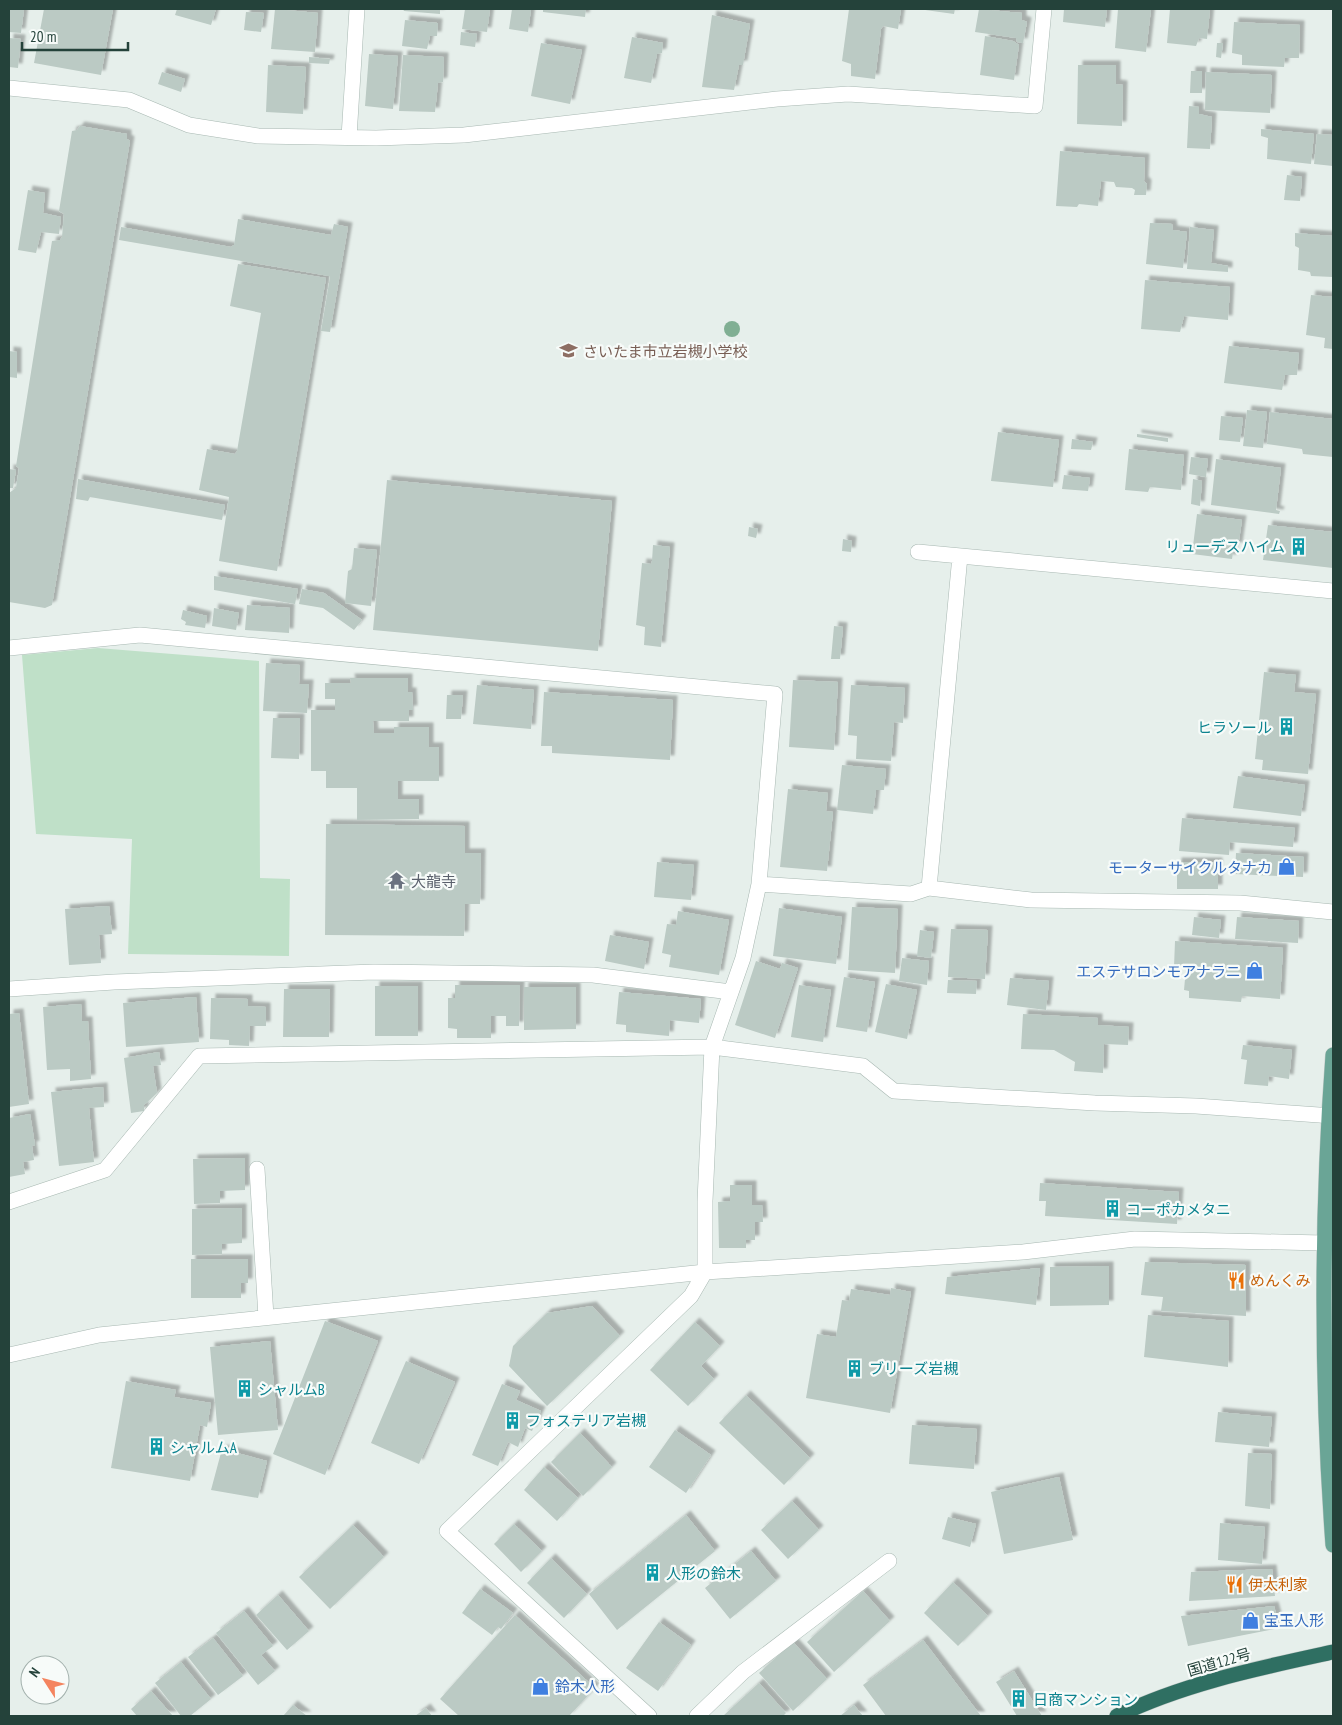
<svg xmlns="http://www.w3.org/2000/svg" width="1342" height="1725" viewBox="0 0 1342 1725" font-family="'PT Sans Narrow','Noto Sans JP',sans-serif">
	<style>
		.green { fill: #bfe0c8 }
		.building { fill: #bbcac4; filter: url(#shadow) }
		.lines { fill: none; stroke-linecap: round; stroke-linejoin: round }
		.minor-casing { stroke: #a8b8b2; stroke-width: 16 }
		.major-casing { stroke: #c2cac8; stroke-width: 16 }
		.highway-casing { stroke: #c2cac8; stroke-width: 16 }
		.minor { stroke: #fff; stroke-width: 15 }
		.major { stroke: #6aa596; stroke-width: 15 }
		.highway { stroke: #2f6f62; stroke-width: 15 }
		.tree { fill: #80af93 }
		.labels { text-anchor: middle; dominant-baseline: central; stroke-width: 4.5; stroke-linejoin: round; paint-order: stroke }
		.education-label { font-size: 15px; fill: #785e54; stroke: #f7fbf9; text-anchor: start }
		.culture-label { font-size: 15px; fill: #0d838f; stroke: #f7fbf9; text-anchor: start }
		.shop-label { font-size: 15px; fill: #366cbe; stroke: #f7fbf9; text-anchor: end }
		.worship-label { font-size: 15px; fill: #5b616d; stroke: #f7fbf9; text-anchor: start }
		.food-label { font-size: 15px; fill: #c56008; stroke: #f7fbf9; text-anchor: start }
		.street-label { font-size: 15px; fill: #24423a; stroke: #f7fbf9 }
	</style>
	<defs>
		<filter id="shadow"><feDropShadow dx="4.5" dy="-4.5" stdDeviation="1" flood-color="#0004"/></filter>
	</defs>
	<rect width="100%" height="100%" fill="#e6efeb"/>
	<path class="green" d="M98,648L259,661L260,878L290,879L289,956L128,954L132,839L36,834L22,655Z"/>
	<path class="building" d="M9,9H24L21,33L9,32Z
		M44,9H113L101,75L34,63Z
		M177,9H216L211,25L175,15Z
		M275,9L318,13L315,52L271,49Z
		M403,9H440V14L404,11Z
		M465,9H490L487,32L462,29Z
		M512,9H531L528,32L509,29Z
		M543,9H586L585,17L543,12Z
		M849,9H901L898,29L883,26L881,29L875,79L851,76V64L842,61Z
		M918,9H955L954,14Z
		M979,9L1022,13V20L1027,22L1023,43L1017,42L1016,38L975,32Z
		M1064,9H1107L1105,27L1063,22Z
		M1118,9H1151L1146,52L1115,48Z
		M1170,9H1210L1207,39L1199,38L1196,46L1167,43Z
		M246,12L264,13L261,32L244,30Z
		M712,15L750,24L743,65H739L734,90L702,87Z
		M405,20L438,23L437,36H430L427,49L402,46Z
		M1234,22L1300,25L1299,58H1285L1284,67L1242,65V55L1232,53Z
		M461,32L477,34L475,47L460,45Z
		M985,36L1013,41L1019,45L1014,80L980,75Z
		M632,37L663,43L662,53L657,54L651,83L624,78Z
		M9,38L21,39L18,68L9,67Z
		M541,43L582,50L570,104L531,96Z
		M1217,43H1223L1221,58L1216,57Z
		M369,54L398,56L393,109L365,106Z
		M403,55L444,57L443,82L438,83L435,112L399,111Z
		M309,57L330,59L329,64L309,63Z
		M268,65L306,67L303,114L266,112Z
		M1078,65H1116V84L1123,85L1122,126L1077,124Z
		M1191,71H1202V93H1190Z
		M162,72L185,79L181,92L158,84Z
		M1206,72L1272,75L1270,113L1205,110Z
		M1189,106L1199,107V114L1212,117L1210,149L1187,148Z
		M80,126L127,134V139L130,141L52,605L45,608L9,602V493L16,488L19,468L16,466L52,241L60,240L62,237L64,214L59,211L72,131L77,130Z
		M1261,129L1314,134L1311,164L1267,159L1268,138L1261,136Z
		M1317,134L1333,135V166L1314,164Z
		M1060,151L1145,158L1144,181L1147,184L1146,195H1134L1135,190L1132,188L1116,187L1114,182L1101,181L1098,206L1079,204L1077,207L1056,206Z
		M1287,175L1302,177L1300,201L1284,200Z
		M28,190L45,193L43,213L61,217L59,234L41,232L36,253L18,250Z
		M238,219L331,235L334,224L348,227L330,332L321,331L330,277L329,276L119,240L121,227L231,247L234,245Z
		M1150,223L1172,224L1173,230L1187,232L1183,268L1146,264Z
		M1190,227L1214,230L1211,263L1228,266V272L1187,269Z
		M1295,233L1333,236V277L1311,276L1310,272L1298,270L1299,248L1295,246Z
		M238,264L326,278L277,571L219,561L229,497L199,490L207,449L235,454L237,451L261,313L230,306Z
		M1145,280L1230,287L1228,320L1184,316L1180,332L1141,329Z
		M1311,295L1333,297V349L1324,348L1325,338L1306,335Z
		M1229,346L1299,353L1297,375H1285L1282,390L1224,383Z
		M9,351L17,352V378L9,377Z
		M1247,410L1267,412L1263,448L1243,446Z
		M1270,412L1333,419V457L1303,454L1302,449L1267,444Z
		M1221,416L1243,418L1240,442L1219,440Z
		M998,432L1059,440L1053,487L991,481Z
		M1137,434L1168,438V442L1137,437Z
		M1072,439L1093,442L1091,450L1071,449Z
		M1129,449L1184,455L1181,490L1150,487L1148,492L1125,490Z
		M1191,457L1208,459L1206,477L1189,474Z
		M1216,459L1281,468L1276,510L1280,511L1279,514L1211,505Z
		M9,469L16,470L13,488H9Z
		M1064,475L1090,478L1088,491L1062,489Z
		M78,479L225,505L222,520L90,497L88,501L76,499Z
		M1193,479L1202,481L1200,506L1191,504Z
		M387,480L612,501L598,651L373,630Z
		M1197,514L1242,520L1238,547L1234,546L1232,559L1192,554Z
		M1268,525L1333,532V568L1263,560Z
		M749,527L758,529L756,538L748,536Z
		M843,539L852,541L851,552L842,551Z
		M653,545L670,547L661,647L644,645L645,627L636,625L642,563L651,564L652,561Z
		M354,548L377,550L371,606L345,603L348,571L352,569Z
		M214,576L298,589L295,604L214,590Z
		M302,589L324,593L362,620L354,630L323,608L299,604Z
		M247,605L290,608L289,633L245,630Z
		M214,608L239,613L236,630L212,626Z
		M183,610L207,616L205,628L185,625L186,622L181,619Z
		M834,626L843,627L840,659H831Z
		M266,663L300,665L299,684H309L307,713L263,711Z
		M1264,672L1296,675L1294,692L1316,694L1308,774L1262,770L1263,760L1255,759Z
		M350,678H408V692H412L413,710H409V721H373L374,733H394V727H429V747H439V781H398V799H419V819L357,820V788H326V771H311V710H335V699H325V683H351Z
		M793,680L838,682L834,750L789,747Z
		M477,685L534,690L531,729L473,724Z
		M851,685L905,688L903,723L894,722L891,761L856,759L857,736L848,735Z
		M544,692L673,700L670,760L552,753V746H541Z
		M447,695H463L461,719H446Z
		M273,718H300L299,759L271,758Z
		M842,765L886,769L884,790H876L873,814L837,810Z
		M1238,776L1305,785L1301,816L1233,808Z
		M788,789L828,793L826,811L833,812L827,871L780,867Z
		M1182,818L1295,828L1293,847L1230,842L1229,855L1179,851Z
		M326,824L465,826V853H481L480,904H465L464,936L325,935Z
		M1236,853L1304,857L1303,877L1235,874Z
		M657,862L694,865L691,900L654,897Z
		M1177,862H1218V889H1177Z
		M109,906L112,934L99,935L101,963L69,965L65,909Z
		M852,907L898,909L895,973L848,970Z
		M779,908L842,917L836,964L773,956Z
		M678,911L729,920L719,975L669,967L671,955L662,953L667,924L676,925Z
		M1194,917L1221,920L1219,938L1192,935Z
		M1237,917L1299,921L1298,943L1235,939Z
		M951,929L988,930L985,979L948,977Z
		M920,930L934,932L931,958L917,956Z
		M610,935L649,942L644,969L605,961Z
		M1175,941L1283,948L1280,999L1242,996L1241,1002L1189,998V991L1184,990L1186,968L1174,967Z
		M902,958L929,961L927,985L899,981Z
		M756,961L780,969L782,963L798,968L775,1038L735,1025Z
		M844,977L875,982L867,1032L836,1027Z
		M1010,978L1049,981L1046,1010L1007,1005Z
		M948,980L977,981L976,994L947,993Z
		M886,984L917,990L907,1039L875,1032Z
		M455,985H520L519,1026H506V1016H491V1038H457V1029L448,1028V998H455Z
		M799,985L831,990L823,1042L791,1037Z
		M375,986H418V1036H375Z
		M524,987H576V1029L524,1030Z
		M284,989H330L329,1037H283Z
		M619,992L701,999L699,1023L670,1020L669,1036L626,1032V1025L616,1024Z
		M196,997L199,1042L126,1047L123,1003Z
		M211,998L248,999V1006L266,1007V1026H250L249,1046L229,1045V1040L210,1039Z
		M81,1004L82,1021H88L91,1079L70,1081V1069L47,1070L43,1007Z
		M19,1013L29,1104L9,1107V1014Z
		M1023,1014L1098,1018V1025L1129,1027L1128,1045L1104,1044L1103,1073L1074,1071L1075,1062L1054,1050L1021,1049Z
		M1243,1045L1292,1050L1289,1079L1269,1076L1268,1086L1244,1084L1247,1060L1241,1059Z
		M159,1052L161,1065L153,1066L157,1093L144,1105V1111L131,1113L124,1058Z
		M103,1087L104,1107L89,1108L94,1162L59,1166L51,1092Z
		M30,1114L35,1145L32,1146L34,1160L23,1162L25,1174L9,1177V1118Z
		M245,1158V1190L220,1191V1203L194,1204L193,1159Z
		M1040,1183L1179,1192L1177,1224L1045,1216L1046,1201H1039Z
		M730,1185H752V1205H762L763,1222H755V1240H746V1248H719L718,1202L730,1201Z
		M242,1208V1243L222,1244V1254L192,1255V1209Z
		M191,1259H248V1283H241V1298H191Z
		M1145,1262L1246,1265V1316L1161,1311L1163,1297L1141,1295Z
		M1109,1266V1305L1050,1306V1267Z
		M1040,1268L1036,1305L945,1294L947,1277Z
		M891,1288L911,1292L890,1413L806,1398L817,1334L836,1337L842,1300L849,1301L851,1289L890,1295Z
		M592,1306L620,1336L547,1406L509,1366L513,1346L547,1313Z
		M1148,1315L1229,1321L1228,1367L1144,1357Z
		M325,1321L378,1341L325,1475L273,1454Z
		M695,1322L720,1346L701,1366L714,1379L688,1406L650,1370Z
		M270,1341L278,1430L218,1435L210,1347Z
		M406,1361L455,1382L419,1464L371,1443Z
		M126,1381L176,1390L174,1397L211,1403L207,1427L200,1425L190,1481L111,1468Z
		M502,1384L520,1391L516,1400L541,1411L532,1431L525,1428L518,1447L508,1442L498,1466L472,1455Z
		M746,1395L810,1458L784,1485L719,1423Z
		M1218,1412L1272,1417L1269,1447L1215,1442Z
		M912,1425L977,1429L974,1469L909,1464Z
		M675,1430L711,1455L686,1493L649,1467Z
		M580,1433L612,1467L583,1496L551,1462Z
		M222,1449L267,1461L258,1498L211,1490Z
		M1248,1453L1272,1454L1270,1509L1245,1506Z
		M544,1467L578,1498L557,1521L524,1490Z
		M1059,1477L1073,1540L1004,1554L991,1492Z
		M792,1501L819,1530L788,1559L761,1530Z
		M686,1515L715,1551L617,1630L589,1594Z
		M948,1517L976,1524L970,1547L942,1539Z
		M1220,1523L1265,1527L1262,1564L1218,1560Z
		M514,1524L542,1551L521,1572L494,1544Z
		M353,1525L384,1557L330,1609L299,1577Z
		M751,1551L776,1581L730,1619L705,1588Z
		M551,1558L587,1594L564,1618L527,1583Z
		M1272,1569L1275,1596L1189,1601L1191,1572Z
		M953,1582L988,1616L958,1646L924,1613Z
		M480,1589L513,1613L501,1629L498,1627L492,1635L462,1613Z
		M863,1591L890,1621L834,1672L807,1642Z
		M278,1595L309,1631L287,1650L256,1615Z
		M1274,1606L1280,1628L1188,1646L1181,1616Z
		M244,1611L273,1646L261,1655L275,1671L258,1685L216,1633Z
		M515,1615L595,1688L569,1716H459L440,1699Z
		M659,1622L691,1645L658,1691L626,1668Z
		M213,1638L243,1676L218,1695L188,1657Z
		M923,1640L981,1716H886L863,1685Z
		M793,1642L827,1679L793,1711L759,1673Z
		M181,1662L211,1699L190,1716H181L155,1683Z
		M1014,1671L1042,1716H1017L996,1682Z
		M759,1683L786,1713L783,1716H723Z
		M151,1691L173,1716H137L131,1709Z
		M293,1705L307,1716H283Z
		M854,1705L863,1716H840Z
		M426,1708L432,1716H415Z"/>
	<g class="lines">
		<defs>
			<path id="minor" d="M9,88L129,100L189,125L258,136L376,138L464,135L777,99L848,94L1035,106L1044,9
				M349,137L357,9
				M918,552L1333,591
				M9,648L140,635L775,694L759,884
				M929,888L960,556
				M9,989L114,982L374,972L593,975L731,992
				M257,1169L266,1317
				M9,1202L105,1170L199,1056L712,1047L863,1066L894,1091L1095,1103L1196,1106L1333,1116
				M9,1355L99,1335L705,1272L1023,1252L1135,1239L1323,1243
				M649,1716L447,1531L691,1296L705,1272V1201L712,1047L743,958L759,884L911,894L929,888L1031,900L1240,903L1333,912
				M697,1716L743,1672L889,1561"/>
			<path id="major" d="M1333,1055C1321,1218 1321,1381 1333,1545"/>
			<path id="highway" d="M1117,1716C1185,1683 1260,1668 1333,1652"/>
		</defs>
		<use href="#minor" class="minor-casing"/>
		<use href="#major" class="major-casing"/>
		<use href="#highway" class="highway-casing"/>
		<use href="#minor" class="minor"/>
		<use href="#major" class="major"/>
		<use href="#highway" class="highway"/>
	</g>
	<circle class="tree" cx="732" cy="329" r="8"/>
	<defs>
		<symbol id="school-bare" viewBox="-9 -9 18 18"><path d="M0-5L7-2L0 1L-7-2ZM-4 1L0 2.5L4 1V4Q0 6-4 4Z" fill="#8d6e63" stroke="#f7fbf9" stroke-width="2.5" paint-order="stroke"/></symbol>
		<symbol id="building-bare" viewBox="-9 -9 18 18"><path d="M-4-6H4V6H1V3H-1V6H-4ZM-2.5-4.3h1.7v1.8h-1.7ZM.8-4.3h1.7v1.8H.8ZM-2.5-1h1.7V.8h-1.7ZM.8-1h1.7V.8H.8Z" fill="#0f9aa8" stroke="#f7fbf9" stroke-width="2.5" paint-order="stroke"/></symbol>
		<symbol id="shop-bare" viewBox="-9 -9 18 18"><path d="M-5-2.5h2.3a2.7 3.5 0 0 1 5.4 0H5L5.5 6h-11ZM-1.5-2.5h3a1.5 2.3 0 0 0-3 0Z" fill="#3f7fe0" stroke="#f7fbf9" stroke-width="2.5" paint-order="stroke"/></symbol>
		<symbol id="temple-bare" viewBox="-9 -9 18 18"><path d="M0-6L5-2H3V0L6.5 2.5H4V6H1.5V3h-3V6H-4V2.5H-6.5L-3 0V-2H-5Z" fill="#6b7280" stroke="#f7fbf9" stroke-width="2.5" paint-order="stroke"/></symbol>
		<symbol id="restaurant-bare" viewBox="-9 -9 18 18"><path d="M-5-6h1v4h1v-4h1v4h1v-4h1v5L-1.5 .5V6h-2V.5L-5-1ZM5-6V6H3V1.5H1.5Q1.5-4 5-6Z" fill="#e8710a" stroke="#f7fbf9" stroke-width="2.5" paint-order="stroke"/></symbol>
	</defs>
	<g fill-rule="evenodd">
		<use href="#school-bare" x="556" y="338" width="25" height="25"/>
		<use href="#building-bare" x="1286" y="534" width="25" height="25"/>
		<use href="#building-bare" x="1274" y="714" width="25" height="25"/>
		<use href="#shop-bare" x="1274" y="854" width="25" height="25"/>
		<use href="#temple-bare" x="384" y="868" width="25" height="25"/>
		<use href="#shop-bare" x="1242" y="958" width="25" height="25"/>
		<use href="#building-bare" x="1100" y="1196" width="25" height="25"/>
		<use href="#restaurant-bare" x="1224" y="1268" width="25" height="25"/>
		<use href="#building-bare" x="842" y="1356" width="25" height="25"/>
		<use href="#building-bare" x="232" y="1376" width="25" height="25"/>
		<use href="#building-bare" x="500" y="1408" width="25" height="25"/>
		<use href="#building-bare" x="144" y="1434" width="25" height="25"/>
		<use href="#building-bare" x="640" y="1560" width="25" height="25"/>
		<use href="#restaurant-bare" x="1222" y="1572" width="25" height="25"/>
		<use href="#shop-bare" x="1238" y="1608" width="25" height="25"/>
		<use href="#shop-bare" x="528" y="1674" width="25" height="25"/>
		<use href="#building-bare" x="1006" y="1686" width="25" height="25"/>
	</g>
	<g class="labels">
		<g class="education-label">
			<text x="583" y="351">さいたま市立岩槻小学校</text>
		</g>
		<g class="culture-label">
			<text x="1285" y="546" text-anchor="end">リューデスハイム</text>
			<text x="1272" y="727" text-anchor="end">ヒラソール</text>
			<text x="1126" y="1209">コーポカメタニ</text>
			<text x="869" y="1368">ブリーズ岩槻</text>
			<text x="258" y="1389">シャルムB</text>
			<text x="526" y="1420">フォステリア岩槻</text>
			<text x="170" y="1447">シャルムA</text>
			<text x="666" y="1573">人形の鈴木</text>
			<text x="1033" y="1699">日商マンション</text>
		</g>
		<g class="shop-label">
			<text x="1272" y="867">モーターサイクルタナカ</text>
			<text x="1241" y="971">エステサロンモアナラニ</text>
			<text x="1264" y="1620" text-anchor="start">宝玉人形</text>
			<text x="555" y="1686" text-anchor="start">鈴木人形</text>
		</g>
		<g class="worship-label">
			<text x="411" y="881">大龍寺</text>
		</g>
		<g class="food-label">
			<text x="1250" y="1280">めんくみ</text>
			<text x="1248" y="1584">伊太利家</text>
		</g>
		<g class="street-label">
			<text transform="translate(1219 1662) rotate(-16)">国道122号</text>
		</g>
	</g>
	<rect width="1342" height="1725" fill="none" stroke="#24423a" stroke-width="20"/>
	<g transform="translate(45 1680) rotate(306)"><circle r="24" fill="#f7fbf9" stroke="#a3b1ad"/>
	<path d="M0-4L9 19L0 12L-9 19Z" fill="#f4845f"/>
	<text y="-8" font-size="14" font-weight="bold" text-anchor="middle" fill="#24423a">N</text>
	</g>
	<path d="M22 42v8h106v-8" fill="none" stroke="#24423a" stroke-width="2.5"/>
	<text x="30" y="42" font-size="15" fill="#24423a" stroke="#f7fbf9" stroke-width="4" paint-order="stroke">20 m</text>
</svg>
